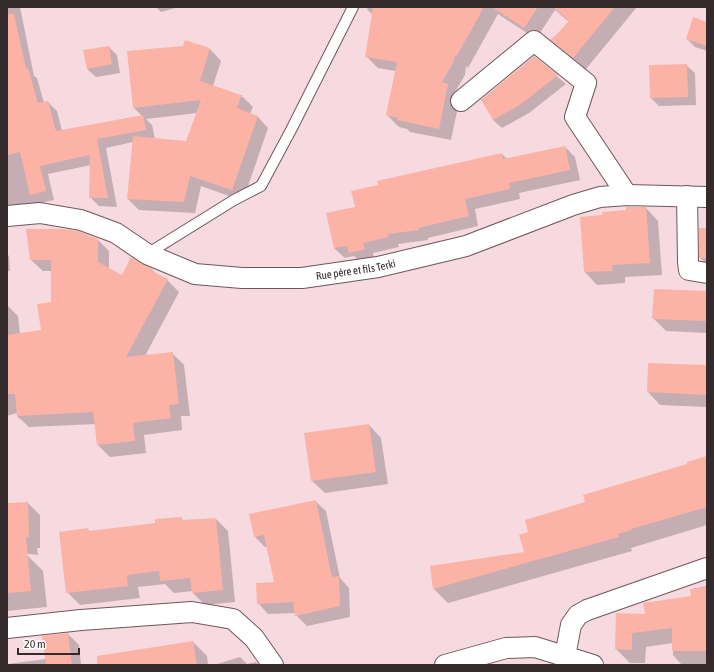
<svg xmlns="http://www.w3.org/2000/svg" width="714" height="672" viewBox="0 0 714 672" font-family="'Asap Condensed',sans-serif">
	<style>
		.shadow { fill: #0003; fill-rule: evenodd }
		.building { fill: #fcb3a5 }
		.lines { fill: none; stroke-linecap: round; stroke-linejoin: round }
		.lane-casing { stroke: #6e575c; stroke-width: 12 }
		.street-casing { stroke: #6e575c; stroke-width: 22 }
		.lane { stroke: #fff; stroke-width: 10 }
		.street { stroke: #fff; stroke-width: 20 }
		.labels { text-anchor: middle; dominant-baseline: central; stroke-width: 3.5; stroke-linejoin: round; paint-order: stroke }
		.street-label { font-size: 11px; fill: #342a2c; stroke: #fff }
	</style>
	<rect width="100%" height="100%" fill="#f6dae0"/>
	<path class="shadow" d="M7,7H20L34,76L37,78L44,103L48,102L57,111L62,131L142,116L134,108L184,47L185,41L210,49L221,61L213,86L243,97L253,107L250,114L257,116L268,128L243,201L201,186L195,213L139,210L128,199L133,142L106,148L117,207L99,206L90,197L91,165L48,174L54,200L7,211ZM197,113L187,142L155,139L152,125L146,119Z
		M156,7H179L161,12Z
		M368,7H637L586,69L564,51L552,40L569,22L555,10L536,39L498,14L468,68L466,66L465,75L455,92L460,97L451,140L410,132L407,129L399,127L387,115L396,71L378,68L366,56L373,15L367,9Z
		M707,23V51L695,47L687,39Z
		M109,47L117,55L120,73L96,77L87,69Z
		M534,57L566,84L529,113L502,128L493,120Z
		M686,65L695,73L696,105L659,106L651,98Z
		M565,147L575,157L580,180L519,193L520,199L475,209L478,226L428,238V240L398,244L399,247L373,253L374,259L360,262L354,256L345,258L334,248L356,208L502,154L507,159Z
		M646,208L658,221L662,275L625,277V283L597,285L585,272L581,218L604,216Z
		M707,229V264L700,258Z
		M97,239L109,251V269L122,276L152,270L158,275L167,280L179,292L145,356L172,353L184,365L190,416H181L182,430L144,435L146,453L110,457L98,445L96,424L29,427L17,416V413L7,416V305L18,316L20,334L42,331L52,303V271H43L31,260Z
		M7,254L9,256L10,271H7Z
		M707,292V333L666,331L653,318Z
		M707,366V407L660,405L648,392Z
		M369,425L381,438L388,484L325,493L312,481Z
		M707,458V525L631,548L632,551L448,603L434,589L431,567L525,553L530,533L586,503Z
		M315,501L326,511L340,578L349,588L350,617L307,626L296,615V613L268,614L258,603L275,583L267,547H265L255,537Z
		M28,503L40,515V548H37L38,555L7,551V504Z
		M181,518L184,521L216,519L228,531L235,602L205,605L193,593V591L174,593L165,584L138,587L140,598L80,605L67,592L88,529L90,532L156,524Z
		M27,555L43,571L47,607L7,611V557Z
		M707,586V665H682L673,655V643L646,647L645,663H630L616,649L646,615L692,597L691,589Z
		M68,634L79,645L81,665H7V664L46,659Z
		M193,642L207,656L208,665H108Z
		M240,657L247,664L256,662L259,665H214Z"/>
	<path class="building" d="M373,7H484L456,57L455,55L453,63L442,82L448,84L439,129L397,120L398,118L386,115L397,62L365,57Z
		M492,7H538L524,28Z
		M553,7H615L573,58L550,40L557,34L569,21Z
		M7,14H14L26,69L28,68L38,103L48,101L56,131L143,115L146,130L97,139L108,198H89L90,155L40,166L46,191L30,195L20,152L7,155Z
		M693,17L707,22V46L686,39Z
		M185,40L210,48L200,81L244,96H241L237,108L258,116L232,190L190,176L184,202L127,199L133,136L186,141L201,100L133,108L127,51L183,46Z
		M109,46L112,64L87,69L83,50Z
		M534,56L558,75L521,104L493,120L481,100Z
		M687,64L688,97L650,98L649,65Z
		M565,146L570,170L509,183L510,189L465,199L469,216L418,228L419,230L388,234L389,237L363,243L365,249L349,253L347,246L334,248L326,213L355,207L351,191L378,185L377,181L502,153L503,159Z
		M626,207H646L650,263L612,265L613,271L584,272L580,217L602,215V212L626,210Z
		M699,228H707V258H699Z
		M26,229H64L78,231L98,239V262L122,275L131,257L153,269L151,271L168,279L126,357L173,352L179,404L169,405L171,418L133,423L135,441L97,445L93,412L17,416L15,394H7V335L41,330L37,304L51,302V260H30Z
		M654,289L707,291V321L652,319Z
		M648,363L707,365V395L647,392Z
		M369,424L376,472L311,481L304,433Z
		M707,456V507L631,529L632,530L618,534L619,537L433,589L430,566L524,552L519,535L528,532L525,520L585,502L583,495L687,464V462Z
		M316,500L332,577L339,576L340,606L295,616L293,602L257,604L256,583L274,582L264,535L254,537L249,514Z
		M28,502L29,537H26L31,591L7,593V503Z
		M182,517V520L216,518L223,590L192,593L190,578L160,581L159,571L127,575L128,586L66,593L59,532L88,528L89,531L155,523V519Z
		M707,587V651H672V628L632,633V650L615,649L616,613L645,614L643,603L691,596L690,589Z
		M68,633L72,665H46L42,636Z
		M193,641L197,665H97V656Z"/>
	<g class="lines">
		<defs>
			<path id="lane" d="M147,254L234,200L261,186L291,130L353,7"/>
			<g id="street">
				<path d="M461,101L534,41L586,83L575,117L627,195"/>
				<path d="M687,196L688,262L689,270L707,273"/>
				<path id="s1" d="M7,216L40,213L81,220L116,233L147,254L195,274L242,278H302L378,267L466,246L573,205L600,197L627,195L707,197"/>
				<path d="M7,628L81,620L192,612L233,619L254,638L273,665"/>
				<path d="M565,656L571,625L578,615L587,610L707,568"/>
				<path d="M445,665L506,648L535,647L593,665"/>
			</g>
		</defs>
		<use href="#lane" class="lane-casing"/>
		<use href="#street" class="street-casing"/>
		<use href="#lane" class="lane"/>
		<use href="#street" class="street"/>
	</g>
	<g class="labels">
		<g class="street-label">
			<text stroke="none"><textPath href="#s1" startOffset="363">Rue père et fils Terki</textPath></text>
		</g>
	</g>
	<rect width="714" height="672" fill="none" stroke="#342a2c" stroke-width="16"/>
	<path d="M18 648v6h61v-6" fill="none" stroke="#342a2c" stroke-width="2"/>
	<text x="24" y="648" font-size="12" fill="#342a2c" stroke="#ffffff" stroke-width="3" paint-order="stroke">20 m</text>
</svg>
